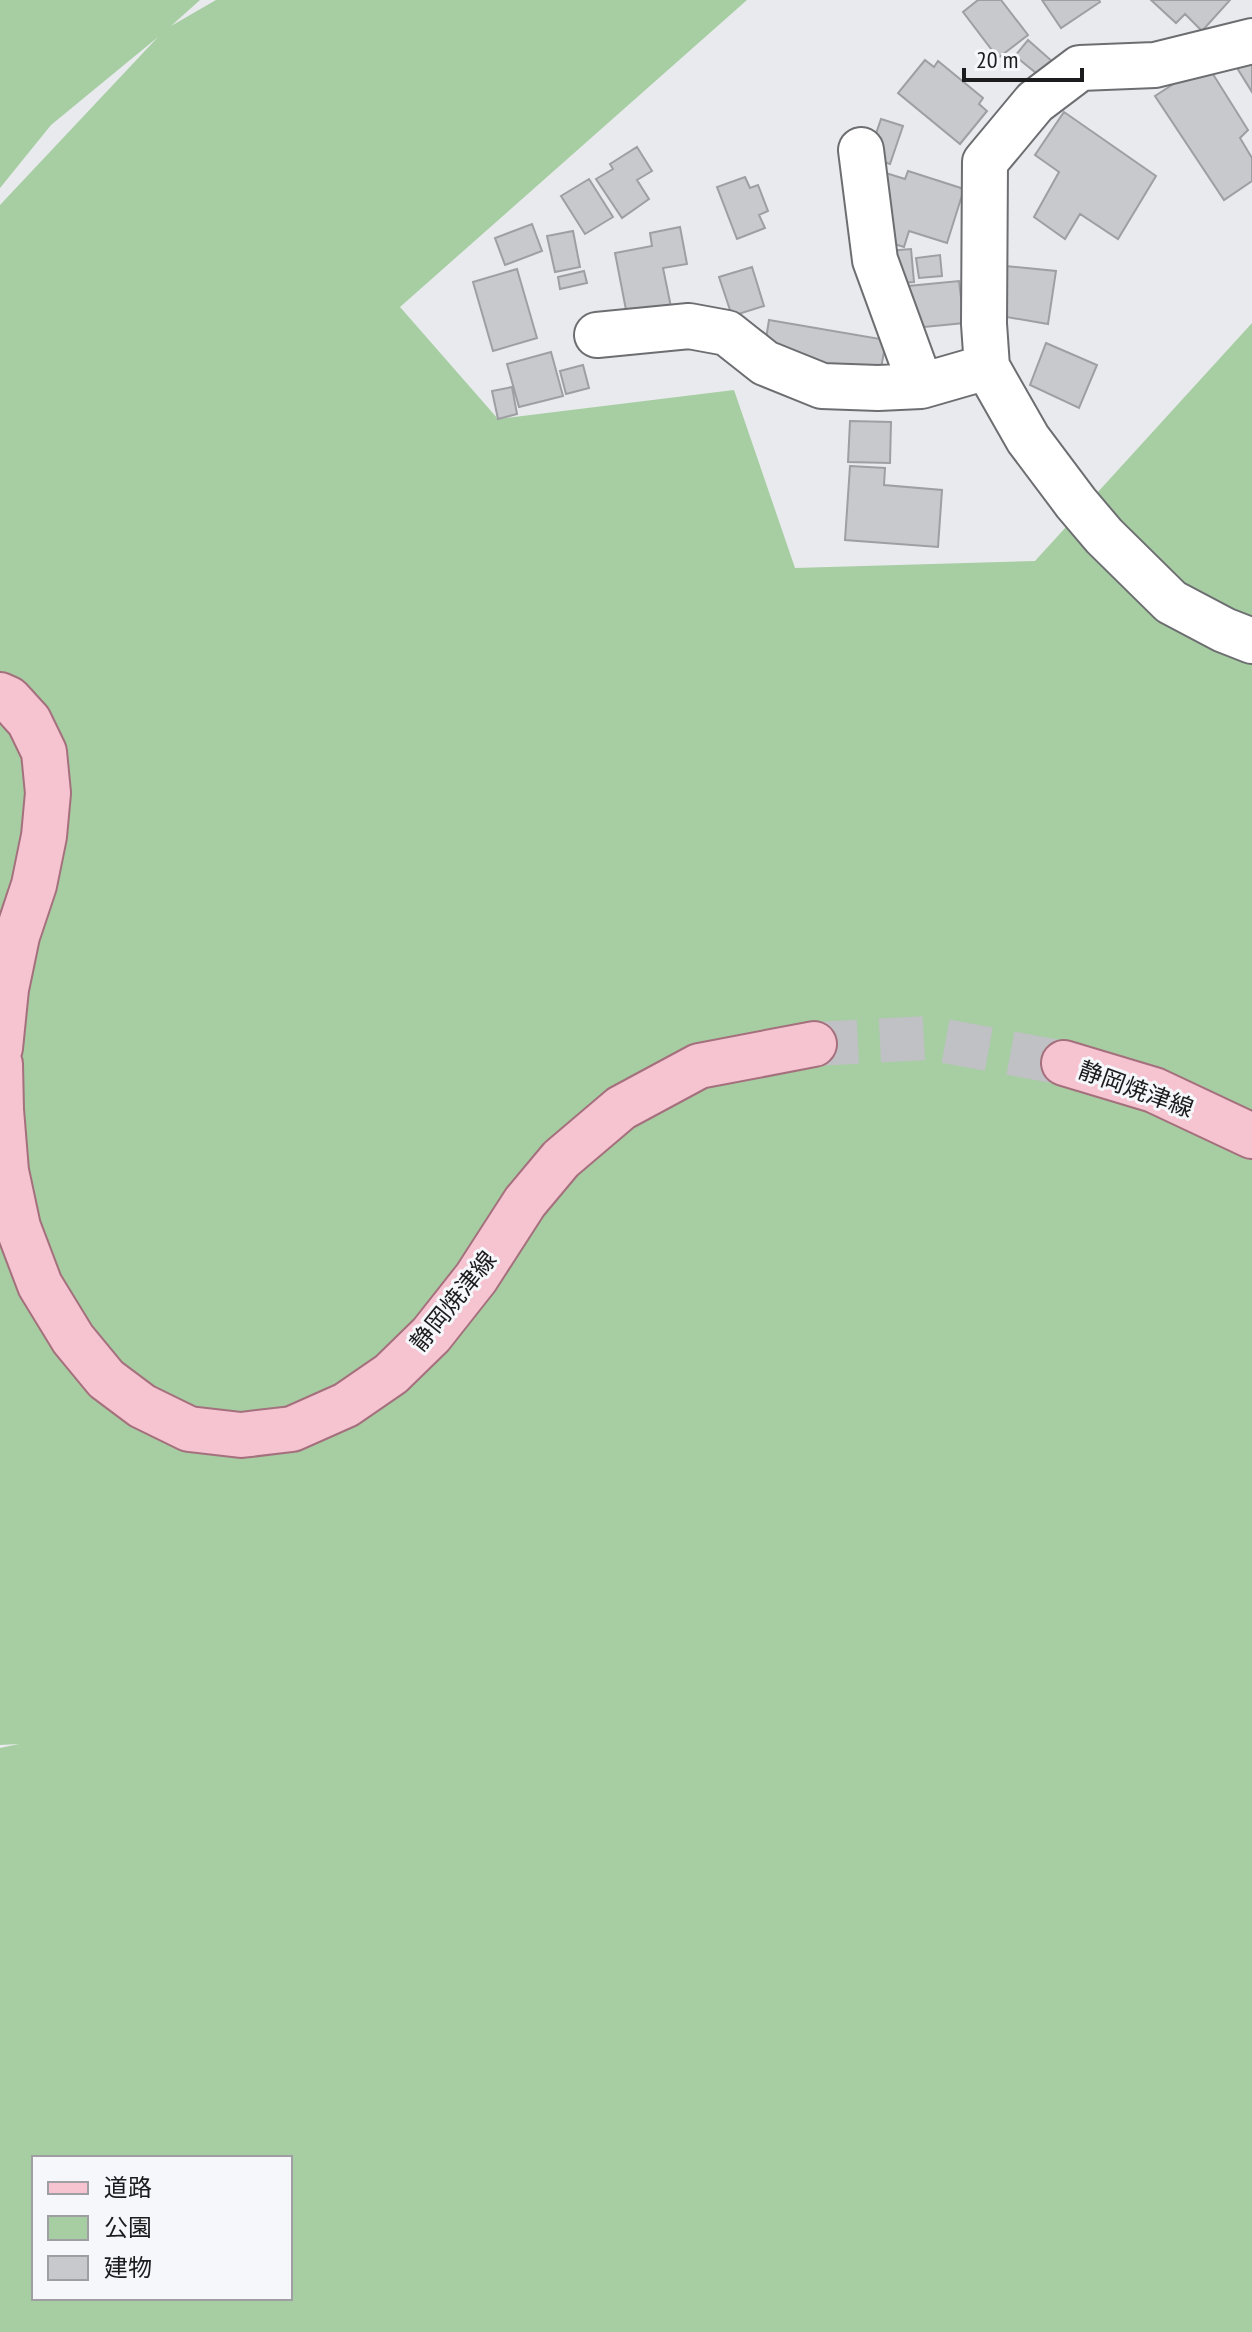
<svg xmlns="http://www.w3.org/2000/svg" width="1252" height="2332" viewBox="0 0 1252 2332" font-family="'PT Sans Narrow','Noto Sans JP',sans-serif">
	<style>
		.green { fill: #a7cda2; fill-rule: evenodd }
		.building { fill: #c8c9cd; stroke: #9e9fa3; stroke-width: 2 }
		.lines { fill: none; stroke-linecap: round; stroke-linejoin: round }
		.major-tunnel { stroke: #bfc1c4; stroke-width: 44; stroke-dasharray: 44 22; stroke-linecap: butt }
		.minor-casing { stroke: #6d6e71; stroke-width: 48 }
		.major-casing { stroke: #a5707d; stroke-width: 48 }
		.minor { stroke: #fff; stroke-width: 44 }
		.major { stroke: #f5c4d0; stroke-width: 44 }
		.labels { text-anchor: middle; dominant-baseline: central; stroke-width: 6; stroke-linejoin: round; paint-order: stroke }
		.street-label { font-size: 24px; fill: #1c1c1e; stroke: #f6f7fb }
	</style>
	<rect width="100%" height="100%" fill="#e8eaed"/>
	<path class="green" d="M0,0H200L171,26L216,0H747L400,307L498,419L734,390L795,568L1035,561L1252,323V2332H0V1748L19,1744L0,1745V205L158,37L51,125L0,188ZM34,2158H290V2298H34Z"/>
	<path class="building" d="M978,0H1001L1028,35L998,58L963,12Z
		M1042,0H1099L1100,2L1061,28Z
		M1151,0H1230L1202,31L1185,14L1176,23Z
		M1028,40L1053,62L1041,77L1015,56Z
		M1252,58V92L1234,63Z
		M925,60L934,67L938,61L983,98L979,104L987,111L960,144L898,93Z
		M1206,63L1248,130L1240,138L1252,158V181L1224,200L1155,96Z
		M1064,112L1156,176L1118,239L1080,214L1065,239L1034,217L1059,172L1035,155Z
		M881,119L903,126L890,164L868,157Z
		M637,147L652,171L637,180L649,199L622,218L596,179L613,169L610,164Z
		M908,171L964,189L947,243L909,231L904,247L878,239L886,173L905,179Z
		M745,177L750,188L758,185L768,211L759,215L765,228L737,239L717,187Z
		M589,179L613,217L585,234L561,196Z
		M532,224L542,251L505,265L495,238Z
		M680,227L687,264L663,268L671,307L627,315L615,253L652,246L650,233Z
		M573,231L580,267L555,272L547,236Z
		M911,249L914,282L889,284L887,251Z
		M940,255L942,276L919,278L916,258Z
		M1005,266L1056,271L1048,324L1001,316Z
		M752,267L764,306L732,316L719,277Z
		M517,269L537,338L493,351L473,282Z
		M584,271L587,283L560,289L558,277Z
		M959,281L964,323L904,329L898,287Z
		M769,320L886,340L879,380L778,362L765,345Z
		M1046,343L1097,365L1079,408L1030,385Z
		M551,352L563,396L519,407L507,364Z
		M583,365L589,388L566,394L560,371Z
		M512,387L517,414L498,419L492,391Z
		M850,421L891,422L890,463L848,462Z
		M850,466L885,468L884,485L942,490L938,547L845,540Z"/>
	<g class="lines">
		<path class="major-tunnel" d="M814,1044L929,1038L1064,1063"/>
		<defs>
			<path id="minor" d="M1252,41L1155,65L1080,68L1035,102L985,162L984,324L987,367L1028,439L1076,503L1104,536L1171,602L1224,630L1252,641
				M861,150L875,260L921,386
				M597,335L689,326L727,333L765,363L822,386L878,388L921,386L987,367"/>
			<path id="major" d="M0,695L9,699L29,721L44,752L48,793L44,836L34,885L17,936L6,989L0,1048
				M1064,1063L1154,1090L1252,1136
				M0,1064L1,1110L6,1171L18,1227L40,1285L73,1339L106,1379L142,1406L189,1429L241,1435L292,1429L346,1405L391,1374L431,1335L476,1278L525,1202L561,1159L621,1108L699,1066L814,1044"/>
		</defs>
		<use href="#minor" class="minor-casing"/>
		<use href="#major" class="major-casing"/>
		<use href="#minor" class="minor"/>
		<use href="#major" class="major"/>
	</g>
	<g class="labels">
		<g class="street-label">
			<text transform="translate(1136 1089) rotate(20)">静岡焼津線</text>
			<text transform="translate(453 1301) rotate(-51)">静岡焼津線</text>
		</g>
	</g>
	<rect x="32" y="2156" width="260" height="144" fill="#f6f7fb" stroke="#9f9fa3" stroke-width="2"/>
	<rect x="48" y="2182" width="40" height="12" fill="#f5c4d0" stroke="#9f9fa3" stroke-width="2"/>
	<text x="104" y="2196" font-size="24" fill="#1c1c1e">道路</text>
	<rect x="48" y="2216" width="40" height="24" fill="#a7cda2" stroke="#9f9fa3" stroke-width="2"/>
	<text x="104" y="2236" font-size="24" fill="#1c1c1e">公園</text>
	<rect x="48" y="2256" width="40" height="24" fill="#c8c9cd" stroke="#9f9fa3" stroke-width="2"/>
	<text x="104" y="2276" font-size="24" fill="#1c1c1e">建物</text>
	<path d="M964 68v12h118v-12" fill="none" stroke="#1c1c1e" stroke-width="4"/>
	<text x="976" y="68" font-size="24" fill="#1c1c1e" stroke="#f6f7fb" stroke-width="6" paint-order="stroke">20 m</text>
</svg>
